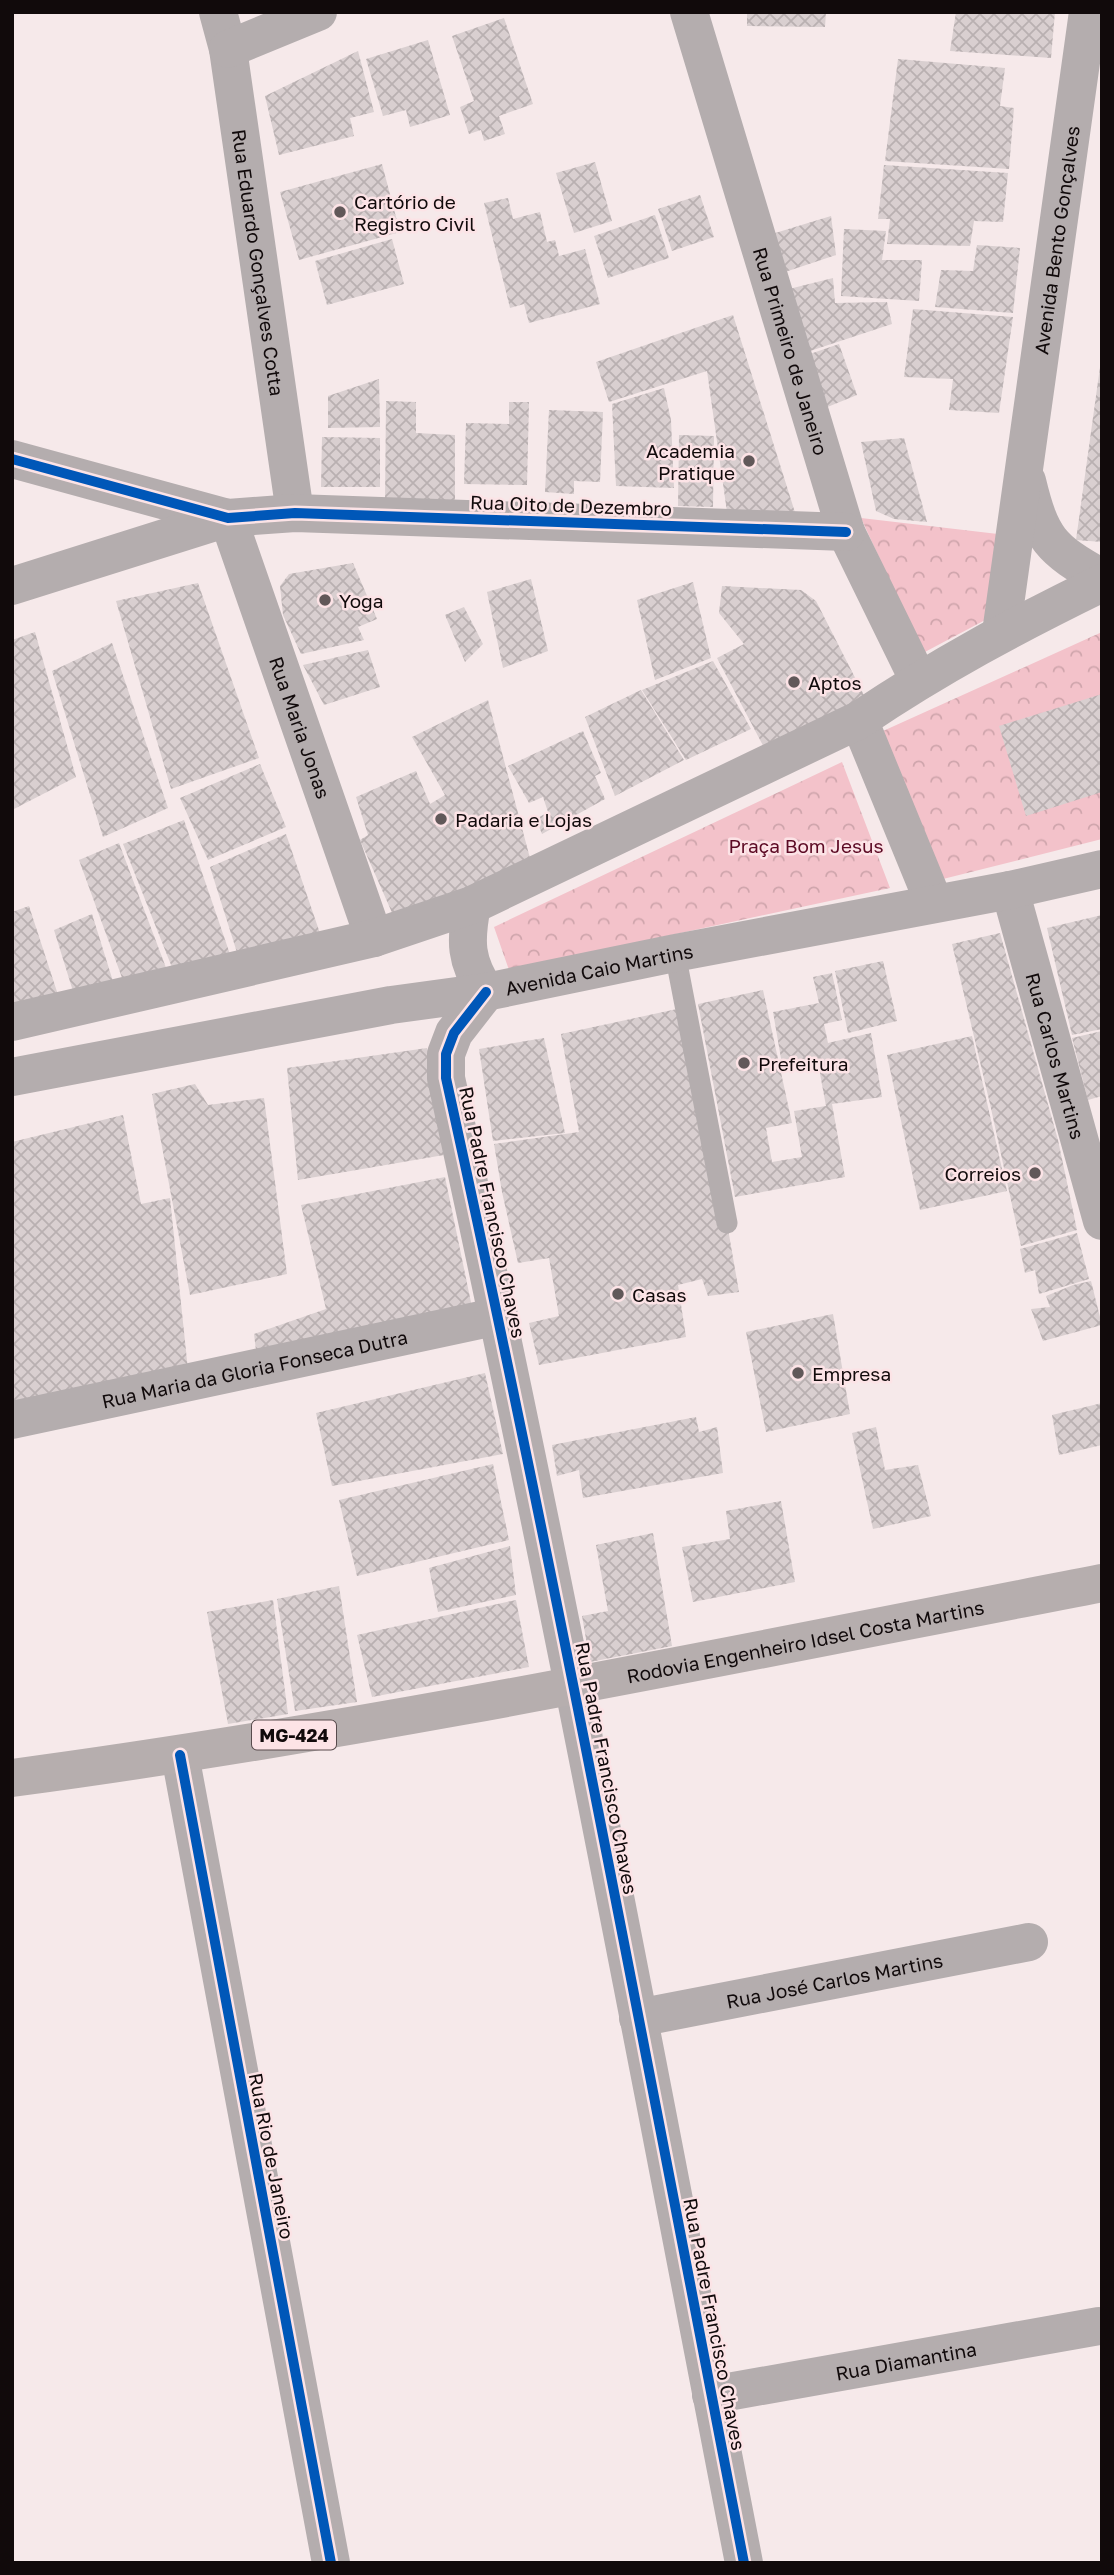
<svg xmlns="http://www.w3.org/2000/svg" width="1114" height="2575" viewBox="0 0 1114 2575" font-family="'Golos Text',sans-serif">
	<style>
		.forest { fill: url(#forest-crowns) }
		.building { fill: url(#building-cross-hatch) }
		.lines { fill: none; stroke-linecap: round; stroke-linejoin: round }
		.service { stroke: #b4adae; stroke-width: 21 }
		.minor { stroke: #b4adae; stroke-width: 38 }
		.secondary { stroke: #b4adae; stroke-width: 38 }
		.trunk { stroke: #b6aeae; stroke-width: 38 }
		.cycleway-casing { stroke: #fce3e6; stroke-width: 15 }
		.cycleway { stroke: #0057b8; stroke-width: 10 }
		.poi-dot { fill: #615859; stroke: #fce3e6; stroke-width: 2.5 }
		.labels { text-anchor: middle; dominant-baseline: central; stroke-width: 5; stroke-linejoin: round; paint-order: stroke }
		.shield { fill: #fce3e6; stroke: #584b4d; stroke-width: 2 }
		.shield-label { font-size: 18px; font-weight: bold; fill: #110a0b }
		.poi-label { font-size: 19px; fill: #110a0b; stroke: #fce3e6; text-anchor: start }
		.street-label { font-size: 19px; fill: #110a0b; stroke: #fce3e6 }
		.park-label { font-size: 19px; fill: #5c0a24; stroke: #fce3e6 }
	</style>
	<defs>
		<pattern id="forest-crowns" width="20" height="18" patternUnits="userSpaceOnUse" patternTransform="scale(1.75)"><rect width="20" height="18" fill="#f3c2ca"/><path d="M2 6a3 3 0 1 1 6 0M12 15a3 3 0 1 1 6 0" fill="none" stroke="#cfa5ac"/></pattern>
		<pattern id="building-cross-hatch" width="8" height="8" patternUnits="userSpaceOnUse" patternTransform="scale(1.75)"><rect width="8" height="8" fill="#d9cfd0"/><path d="M0 0l8 8M0 8l8-8" fill="none" stroke="#b9b0b1"/></pattern>
	</defs>
	<rect width="100%" height="100%" fill="#f6e9ea"/>
	<path class="forest" d="M861,518L998,534L989,618L923,653Z
		M1102,632V839L943,879L883,731Z
		M842,762L890,888L509,970L494,927Z"/>
	<path class="building" d="M747,12H826L825,27L747,26Z
		M956,12H1055L1051,58L950,51Z
		M504,18L533,104L499,116L505,134L484,141L481,130L469,134L460,107L474,101L452,36Z
		M428,40L450,115L410,127L406,110L383,116L366,59Z
		M358,51L374,112L350,118L354,136L279,155L265,96Z
		M898,59L1005,68L1000,106L1014,108L1009,169L885,161Z
		M595,162L612,221L574,233L556,173Z
		M382,164L400,232L299,260L280,192Z
		M884,165L1008,173L1003,222L974,221L970,246L887,244L890,219H878Z
		M700,195L714,237L672,251L658,209Z
		M508,198L513,219L540,212L547,242L555,240L559,256L585,249L600,304L529,323L524,304L510,308L484,203Z
		M655,215L669,258L608,278L594,236Z
		M831,216L836,255L782,273L772,234Z
		M844,229L886,231L882,260H922L919,301L841,296Z
		M392,239L404,284L327,305L315,261Z
		M977,245L1020,248L1013,313L935,307L941,270L973,271Z
		M833,278L835,303L887,302L892,324L807,352L785,290Z
		M913,309L1013,317L999,413L949,410L953,379L904,377Z
		M733,315L798,522L728,519L707,371L609,402L596,362Z
		M839,344L857,395L825,408L807,355Z
		M1100,367H1102V542L1076,540Z
		M379,379L380,427L328,428V396Z
		M664,388L671,420L674,488L616,486L612,404Z
		M386,401L416,402V433L455,435V500H385Z
		M509,402H529L527,485L464,484L466,423L509,424Z
		M549,410L603,412L600,482L574,481V494L545,492Z
		M679,435L714,436L713,507L678,506Z
		M322,437L380,438V487H321Z
		M904,438L927,522L894,519L876,511L861,442Z
		M353,563L377,619L358,627L364,640L301,654L283,615L280,586L289,574Z
		M531,579L548,651L503,668L487,592Z
		M693,582L711,658L655,680L637,600Z
		M198,583L259,758L171,789L116,601Z
		M722,586L801,590L816,601L869,705L768,755L717,658L744,644L719,613Z
		M464,607L483,644L465,662L445,615Z
		M35,632L76,777L12,810V640Z
		M112,643L168,808L103,837L52,671Z
		M368,650L380,687L324,705L303,665Z
		M713,661L751,729L686,760L642,690Z
		M641,690L684,760L615,796L585,717Z
		M1102,694V792L1026,816L999,726Z
		M488,700L531,862L397,924L360,840L368,835L356,797L416,771L430,804L445,795L412,737Z
		M583,731L601,773L595,776L605,799L542,834L536,819L548,812L543,797L529,803L508,766Z
		M260,764L286,827L208,860L180,798Z
		M184,820L233,963L175,975L123,844Z
		M286,834L323,942L240,962L210,867Z
		M119,843L168,973L125,986L79,860Z
		M29,906L61,1004L12,1015V912Z
		M92,914L116,991L76,1001L54,930Z
		M1102,915V1029L1072,1035L1047,928Z
		M1000,933L1058,1140L1077,1230L1021,1246L990,1104L952,944Z
		M883,961L897,1021L848,1033L835,971Z
		M832,973L842,1020L824,1024L828,1043L871,1033L882,1097L832,1104L845,1177L735,1197L698,1004L763,990L792,1123L766,1128L772,1162L802,1157L794,1111L826,1106L818,1063L783,1070L773,1012L819,1003L813,977Z
		M677,1009L727,1223L739,1292L708,1296L702,1279L678,1285L686,1337L539,1365L529,1323L559,1316L549,1258L518,1263L502,1192L494,1144L579,1132L561,1034Z
		M1102,1031V1096L1088,1100L1072,1038Z
		M972,1036L1007,1191L920,1210L887,1055Z
		M544,1038L565,1133L493,1141L479,1049Z
		M427,1048L444,1155L298,1180L287,1068Z
		M195,1084L208,1105L264,1098L287,1274L190,1295L152,1094Z
		M123,1115L141,1204L170,1198L188,1370L12,1403V1142Z
		M445,1177L473,1312L257,1359L254,1334L326,1309L301,1205Z
		M1077,1233L1089,1279L1039,1294L1035,1270L1025,1273L1020,1249Z
		M1091,1281L1102,1325L1043,1341L1031,1309L1050,1307L1046,1296L1073,1285Z
		M833,1314L850,1414L766,1432L746,1332Z
		M485,1373L503,1454L332,1486L316,1413Z
		M1102,1403V1445L1059,1455L1052,1415Z
		M696,1417L699,1432L717,1427L723,1473L583,1498L579,1470L557,1476L552,1445Z
		M876,1427L885,1470L918,1465L931,1516L873,1529L852,1433Z
		M493,1464L509,1540L357,1576L339,1500Z
		M781,1501L795,1582L693,1602L682,1547L730,1539L726,1511Z
		M653,1533L672,1646L590,1662L582,1616L608,1611L596,1545Z
		M510,1546L516,1595L438,1612L429,1568Z
		M339,1586L357,1702L295,1711L277,1599Z
		M273,1600L288,1714L228,1724L207,1612Z
		M516,1600L529,1667L372,1697L357,1635Z"/>
	<g class="lines">
		<path class="service" d="M675,953L727,1223"/>
		<g class="minor">
			<path id="s1" d="M218,12L228,49L295,513"/>
			<path id="s2" d="M689,12L846,532L918,679"/>
			<path d="M228,49L318,12"/>
			<path d="M12,459L228,518L295,513L846,532"/>
			<path id="s3" d="M12,586L228,518L374,938"/>
			<path d="M859,720L934,903"/>
			<path id="s4" d="M1010,890L1102,1221"/>
			<path d="M486,992L454,1033L446,1054V1078C555,1571 648,2067 744,2563"/>
			<path id="s5" d="M12,1420L499,1316"/>
			<path d="M180,1755L331,2563"/>
			<path id="s6" d="M638,2018L1029,1942"/>
			<path id="s7" d="M711,2395L1099,2326"/>
		</g>
		<g class="secondary">
			<path d="M1027,481C1041,539 1050,549 1102,578"/>
			<path id="s8" d="M1001,633L1088,12"/>
			<path d="M472,905C465,941 465,961 486,992"/>
			<path d="M12,1022L374,938L472,905L859,720C939,666 1016,625 1102,583"/>
			<path id="s9" d="M12,1077L391,1005L486,992L675,953L1010,890L1102,869"/>
		</g>
		<path class="trunk" id="s10" d="M12,1778C378,1729 740,1653 1102,1583"/>
		<defs>
			<path id="cycleway" d="M12,459L228,518L295,513L846,532
				M486,992L454,1033L446,1054V1078C555,1571 648,2067 744,2563
				M180,1755L331,2563"/>
		</defs>
		<use href="#cycleway" class="cycleway-casing"/>
		<use href="#cycleway" class="cycleway"/>
	</g>
	<g class="poi-dot">
		<circle cx="340" cy="212" r="7"/>
		<circle cx="749" cy="461" r="7"/>
		<circle cx="325" cy="600" r="7"/>
		<circle cx="794" cy="682" r="7"/>
		<circle cx="441" cy="819" r="7"/>
		<circle cx="744" cy="1063" r="7"/>
		<circle cx="1035" cy="1173" r="7"/>
		<circle cx="618" cy="1294" r="7"/>
		<circle cx="798" cy="1373" r="7"/>
	</g>
	<g class="labels">
		<rect class="shield" x="252" y="1720.5" width="84" height="29" rx="5"/>
		<g class="shield-label">
			<text x="294" y="1735">MG-424</text>
		</g>
		<g class="poi-label">
			<text x="354" y="201">Cartório de<tspan x="354" dy="22">Registro Civil</tspan></text>
			<text x="735" y="450" text-anchor="end">Academia<tspan x="735" dy="22">Pratique</tspan></text>
			<text x="339" y="600">Yoga</text>
			<text x="808" y="682">Aptos</text>
			<text x="455" y="819">Padaria e Lojas</text>
			<text x="758" y="1063">Prefeitura</text>
			<text x="1021" y="1173" text-anchor="end">Correios</text>
			<text x="632" y="1294">Casas</text>
			<text x="812" y="1373">Empresa</text>
		</g>
		<g class="street-label">
			<text stroke="none"><textPath href="#s8" startOffset="397">Avenida Bento Gonçalves</textPath></text>
			<text stroke="none"><textPath href="#s1" startOffset="254">Rua Eduardo Gonçalves Cotta</textPath></text>
			<text stroke="none"><textPath href="#s2" startOffset="354">Rua Primeiro de Janeiro</textPath></text>
			<text transform="translate(571 505) rotate(2)">Rua Oito de Dezembro</text>
			<text stroke="none"><textPath href="#s3" startOffset="448">Rua Maria Jonas</textPath></text>
			<text stroke="none"><textPath href="#s9" startOffset="597">Avenida Caio Martins</textPath></text>
			<text stroke="none"><textPath href="#s4" startOffset="172">Rua Carlos Martins</textPath></text>
			<text transform="translate(493 1212) rotate(78)">Rua Padre Francisco Chaves</text>
			<text stroke="none"><textPath href="#s5" startOffset="248">Rua Maria da Gloria Fonseca Dutra</textPath></text>
			<text stroke="none"><textPath href="#s10" startOffset="805">Rodovia Engenheiro Idsel Costa Martins</textPath></text>
			<text transform="translate(607 1768) rotate(79)">Rua Padre Francisco Chaves</text>
			<text stroke="none"><textPath href="#s6" startOffset="200">Rua José Carlos Martins</textPath></text>
			<text transform="translate(272 2156) rotate(79)">Rua Rio de Janeiro</text>
			<text transform="translate(715 2324) rotate(79)">Rua Padre Francisco Chaves</text>
			<text stroke="none"><textPath href="#s7" startOffset="198">Rua Diamantina</textPath></text>
		</g>
		<g class="park-label">
			<text x="806" y="845">Praça Bom Jesus</text>
		</g>
	</g>
	<rect width="1114" height="2575" fill="none" stroke="#110a0b" stroke-width="28"/>
</svg>
